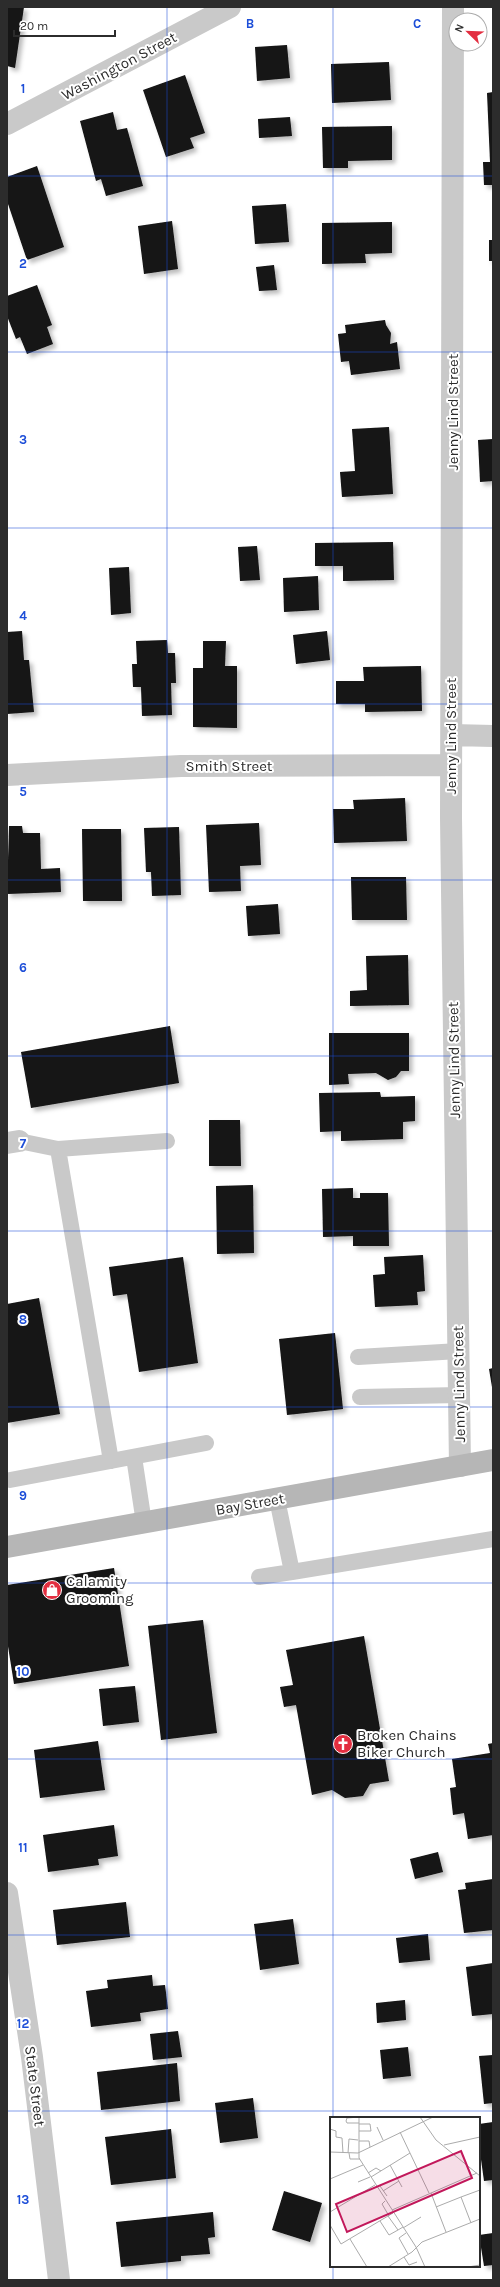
<svg xmlns="http://www.w3.org/2000/svg" width="500" height="2287" viewBox="0 0 500 2287" font-family="Karla,sans-serif">
	<style>
		.building { fill: #131313; filter: url(#shadow) }
		.lines { fill: none; stroke-linecap: round; stroke-linejoin: round }
		.service { stroke: #c9c9c9; stroke-width: 16 }
		.minor { stroke: #c9c9c9; stroke-width: 22 }
		.tertiary { stroke: #c9c9c9; stroke-width: 22 }
		.secondary { stroke: #b6b6b6; stroke-width: 22 }
		.grid { fill: none; stroke: #1d4ed8; stroke-width: 1; stroke-opacity: 0.55 }
		.labels { text-anchor: middle; dominant-baseline: central; stroke-width: 4; stroke-linejoin: round; paint-order: stroke }
		.street-label { font-size: 15px; fill: #2c2c2c; stroke: #fff }
		.poi-label { font-size: 15px; fill: #2c2c2c; stroke: #fff; text-anchor: start }
		.inset-road { fill: none; stroke: #ababab; stroke-width: 1 }
		.view { fill: #c2185b; fill-opacity: 0.15; stroke: #c2185b; stroke-width: 2 }
		.inset-edge { fill: none; stroke: #2c2c2c; stroke-width: 2 }
		.grid-label { font-size: 13px; text-anchor: middle; font-weight: bold; fill: #1d4ed8; stroke: #fff; stroke-width: 4; stroke-linejoin: round; paint-order: stroke }
	</style>
	<defs>
		<filter id="shadow"><feDropShadow dx="3.5" dy="3.5" stdDeviation="2" flood-color="#0004"/></filter>
	</defs>
	<rect width="100%" height="100%" fill="#fff"/>
	<path class="building" d="M7,7H24L15,68L7,66Z
		M287,45L290,78L257,81L255,47Z
		M389,62L391,100L332,103L331,64Z
		M185,75L205,133L190,138L194,148L166,157L143,90Z
		M493,92V185H484L483,162H490L487,93Z
		M113,112L117,130L127,128L143,186L106,196L101,179L96,181L80,121Z
		M290,117L292,136L259,138L258,119Z
		M392,126V160L348,161V168H323L322,127Z
		M37,166L64,247L27,260L7,201V177Z
		M286,204L289,242L255,244L252,206Z
		M172,221L178,269L144,274L138,226Z
		M392,222V253L365,254L366,263L322,264V223Z
		M489,240H493V261H489Z
		M274,265L277,290L259,291L256,267Z
		M37,285L52,325L47,327L53,344L27,354L20,337L16,339L7,316V296Z
		M385,320L386,325L391,333L390,344L397,342L400,369L351,375L349,361L341,362L338,334L346,333L345,325Z
		M389,427L393,494L342,497L340,472L355,471L352,429Z
		M493,439V481L480,482L478,440Z
		M393,542L394,580L343,581V566H315V543Z
		M257,546L260,580L240,581L238,547Z
		M129,567L131,613L111,615L109,568Z
		M318,576L319,610L284,612L283,578Z
		M22,631L24,660H29L34,712L7,714V632Z
		M327,631L330,660L296,664L293,635Z
		M167,640L168,653H175L176,683H171L172,715L142,716L141,687H133L132,664H137L136,641Z
		M203,641H226L225,666H237V728L193,727V668H203Z
		M421,666L422,711L365,712V704H336V681H364L363,667Z
		M405,798L407,841L334,843L333,809H354L353,800Z
		M259,823L261,865L240,866L241,891L209,892L206,825Z
		M9,826H22L23,833H40L41,869L60,868L61,892L7,894Z
		M179,827L181,895L152,896L151,872H146L144,828Z
		M82,829H121L122,901H83Z
		M351,877H406L407,920H352Z
		M278,904L280,934L248,936L246,906Z
		M408,955L409,1005L350,1006V991L367,990L366,956Z
		M170,1026L179,1083L31,1108L21,1052Z
		M329,1033H409V1071H401L396,1077L388,1080L376,1073L348,1074L349,1084L329,1085Z
		M380,1092L381,1097L415,1096V1121L403,1122V1139L341,1141V1131L320,1132L319,1093Z
		M209,1120H240L241,1166H209Z
		M253,1185L254,1253L217,1254L216,1186Z
		M353,1188V1198H360V1193H388L389,1246H353V1236L323,1237L322,1189Z
		M423,1255L425,1291L417,1292L418,1305L375,1307L373,1275L385,1274L384,1257Z
		M183,1257L198,1363L139,1372L127,1294L113,1296L109,1267Z
		M39,1298L60,1414L7,1423V1304Z
		M335,1333L343,1409L287,1415L279,1339Z
		M493,1368V1387H492L489,1369Z
		M114,1568L129,1666L14,1684L7,1640V1585Z
		M203,1620L217,1733L161,1740L148,1626Z
		M364,1636L389,1781L370,1784L363,1796L345,1798L332,1790L312,1795L296,1705L284,1707L280,1687L293,1685L286,1650Z
		M135,1686L139,1722L103,1726L99,1689Z
		M98,1741L105,1790L40,1798L34,1750Z
		M493,1743V1835L468,1839L464,1813L453,1815L450,1788L456,1787L452,1759L490,1753L488,1744Z
		M114,1825L118,1856L98,1859L99,1865L48,1872L43,1835Z
		M438,1852L443,1872L415,1879L410,1859Z
		M493,1879V1930L464,1933L458,1890L466,1889L465,1883Z
		M126,1902L130,1937L57,1945L53,1910Z
		M293,1919L299,1964L260,1970L254,1924Z
		M428,1934L430,1960L399,1963L396,1938Z
		M493,1963V2014L472,2016L466,1967Z
		M152,1975L153,1986L165,1985L168,2009L140,2013L141,2021L91,2027L86,1991L108,1988L107,1980Z
		M405,2000L406,2020L377,2023L376,2003Z
		M178,2031L182,2057L153,2060L150,2034Z
		M408,2047L411,2076L383,2079L380,2050Z
		M493,2055V2103L484,2104L479,2056Z
		M177,2063L180,2101L101,2110L97,2072Z
		M253,2098L258,2138L220,2143L215,2103Z
		M493,2122V2180L484,2181L479,2145V2124Z
		M171,2129L176,2178L111,2185L105,2137Z
		M284,2191L322,2203L310,2242L272,2230Z
		M213,2212L215,2237L208,2238L210,2254L181,2256V2261L121,2267L116,2222Z
		M493,2233V2265L484,2266L479,2235Z"/>
	<g class="lines">
		<path class="service" d="M19,1141L58,1149L167,1141
			M58,1149L111,1461
			M358,1357L459,1351
			M360,1397L460,1395
			M134,1457L144,1523
			M10,1480L206,1443
			M277,1499L292,1572L493,1539
			M259,1577L292,1572"/>
		<path class="minor" d="M453,7L451,818L460,1466
			M452,735L493,736
			M7,775L181,766L451,765
			M7,1143L19,1141
			M7,1893L32,2057L59,2280"/>
		<path class="tertiary" d="M7,124L230,7"/>
		<path class="secondary" d="M7,1547L493,1460"/>
	</g>
	<path class="grid" d="M167,7V2280M333,7V2118M7,176H493M7,352H493M7,528H493M7,704H493M7,880H493M7,1056H493M7,1231H493M7,1407H493M7,1583H493M7,1759H493M7,1935H493M7,2111H493M333,2266V2280"/>
	<defs>
		<symbol id="shop-disc" viewBox="-11 -11 22 22"><circle r="9.5" fill="#e32e40" stroke="#fff"/><path d="M-5-2.5h2.3a2.7 3.5 0 0 1 5.4 0H5L5.5 6h-11ZM-1.5-2.5h3a1.5 2.3 0 0 0-3 0Z" fill="#fff"/></symbol>
		<symbol id="church-disc" viewBox="-11 -11 22 22"><circle r="9.5" fill="#e32e40" stroke="#fff"/><path d="M-1.2-6h2.4v3.5h3.3v2.4h-3.3V6h-2.4V-.1h-3.3v-2.4h3.3Z" fill="#fff"/></symbol>
	</defs>
	<g fill-rule="evenodd">
		<use href="#shop-disc" x="41" y="1579" width="22" height="22"/>
		<use href="#church-disc" x="332" y="1733" width="22" height="22"/>
	</g>
	<g class="labels">
		<g class="street-label">
			<text transform="translate(119 66) rotate(-28)">Washington Street</text>
			<text transform="translate(453 412) rotate(-90)">Jenny Lind Street</text>
			<text transform="translate(451 736) rotate(-90)">Jenny Lind Street</text>
			<text x="229" y="766">Smith Street</text>
			<text transform="translate(454 1060) rotate(-91)">Jenny Lind Street</text>
			<text transform="translate(459 1384) rotate(-91)">Jenny Lind Street</text>
			<text transform="translate(250 1504) rotate(-10)">Bay Street</text>
			<text transform="translate(35 2086) rotate(83)">State Street</text>
		</g>
		<g class="poi-label">
			<text x="66" y="1581">Calamity<tspan x="66" dy="17">Grooming</tspan></text>
			<text x="357" y="1735">Broken Chains<tspan x="357" dy="17">Biker Church</tspan></text>
		</g>
	</g>
	<g transform="translate(330 2117)">
		<rect width="150" height="150" fill="#fff"/>
		<path class="inset-road" d="M29,0V41L86,130L95,150M90,0L106,23L150,59M29,6H17L16,4L17,1L29,0M29,7H40L41,14H29M47,10L53,23M0,12L6,14V20L12,21L13,36M70,15L99,76M29,24H39L40,30M114,28L150,20M0,35L28,36L103,0M18,36L19,22L28,23M19,36L20,42H30M60,48L72,70M38,56L46,51L51,54M41,60L80,36M0,62L33,48M28,65L40,60M50,69L57,79M53,74L69,64M101,76L116,115M55,84L52,87L59,99M106,90L131,80M62,93L147,56M0,95L45,68M58,99L68,113L73,110M50,104L59,118L68,113M141,106L131,80L150,73M0,108L11,127L63,96M73,111L91,100M76,116L69,121L78,137M20,122L37,150M74,140L79,148L87,145M58,150L82,135L92,125L150,102M138,150L150,148"/>
		<path class="view" d="M131,34L142,61L17,115L6,87Z"/>
		<rect width="150" height="150" class="inset-edge"/>
	</g>
	<g class="grid-label">
		<text x="250" y="28">B</text>
		<text x="417" y="28">C</text>
		<text x="23" y="93">1</text>
		<text x="23" y="268">2</text>
		<text x="23" y="444">3</text>
		<text x="23" y="620">4</text>
		<text x="23" y="796">5</text>
		<text x="23" y="972">6</text>
		<text x="23" y="1148">7</text>
		<text x="23" y="1324">8</text>
		<text x="23" y="1500">9</text>
		<text x="23" y="1676">10</text>
		<text x="23" y="1852">11</text>
		<text x="23" y="2028">12</text>
		<text x="23" y="2204">13</text>
	</g>
	<rect width="500" height="2287" fill="none" stroke="#2c2c2c" stroke-width="16"/>
	<g transform="translate(468 32) rotate(293)"><circle r="19" fill="#ffffff" stroke="#ababab"/>
	<path d="M0-3L7 15L0 10L-7 15Z" fill="#e32e40"/>
	<text y="-6" font-size="11" font-weight="bold" text-anchor="middle" fill="#2c2c2c">N</text>
	</g>
	<path d="M14 30v6h101v-6" fill="none" stroke="#2c2c2c" stroke-width="2"/>
	<text x="20" y="30" font-size="12" fill="#2c2c2c" stroke="#ffffff" stroke-width="3" paint-order="stroke">20 m</text>
</svg>
